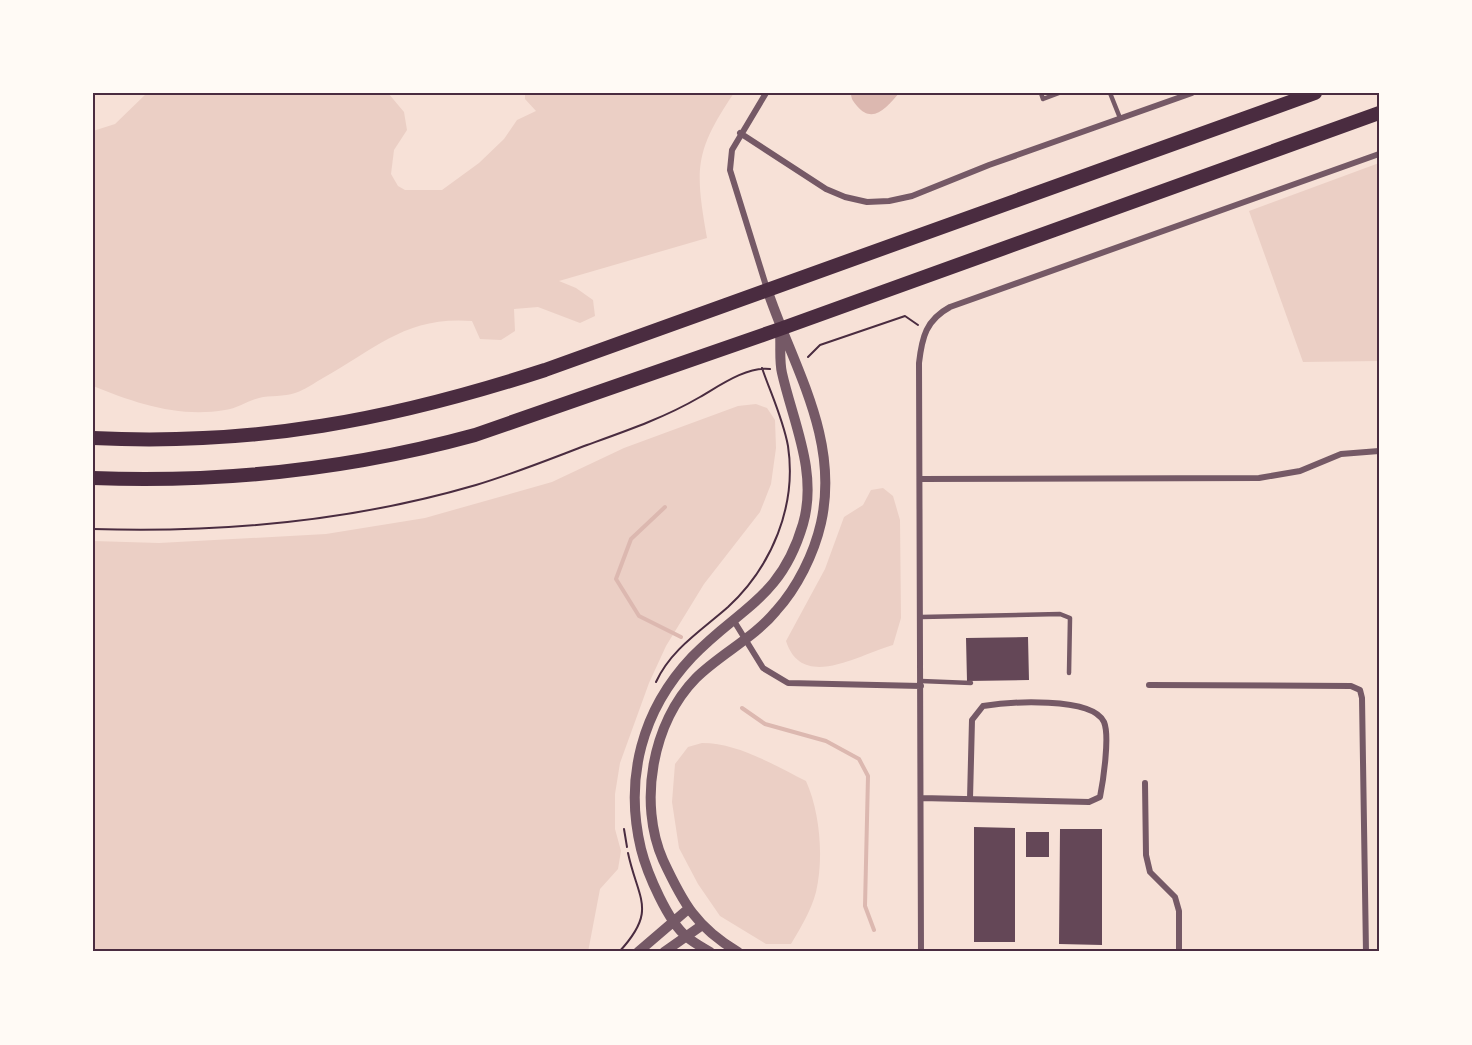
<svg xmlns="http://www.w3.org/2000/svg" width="1472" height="1045" viewBox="0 0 1472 1045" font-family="Manrope,sans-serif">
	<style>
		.green { fill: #ebcfc5 }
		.water { fill: #dcb8b0 }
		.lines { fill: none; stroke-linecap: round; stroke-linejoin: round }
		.stream { stroke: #dcb8b0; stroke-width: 4 }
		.building { fill: #644757 }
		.path { stroke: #4a2c40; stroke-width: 2 }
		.service { stroke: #755966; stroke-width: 4.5 }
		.minor { stroke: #755966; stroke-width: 6 }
		.tertiary { stroke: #755966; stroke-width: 10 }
		.primary { stroke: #4a2c40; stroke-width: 14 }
		.neatline { fill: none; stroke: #4a2c40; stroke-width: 2 }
	</style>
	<rect width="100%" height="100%" fill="#f7e1d7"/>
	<path class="green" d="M147,93H388L404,112L407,130L394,150L391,174L398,186L405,190H442L479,163L504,139L517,120L536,111L525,99V93H734C694,152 695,169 707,238L559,281L576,288L593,300L595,316L580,323L538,307L514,309L515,331L501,340L480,339L472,321C406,316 377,348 323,378C314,383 305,390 295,393C284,397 270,395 259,398C247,401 237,409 225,410C179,418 135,403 93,386V131L115,124Z
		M1379,163V361L1303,362L1249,211Z
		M756,404L767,408L775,420L776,448L771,484L760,512L704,584L666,646L649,683L620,763L615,794V829L621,851L618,869L600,889L588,952H93V541L159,543L326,534L425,518L552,482L624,448L738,406Z
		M883,488L893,496L900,520L901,618L893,645C858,655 802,691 786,641L825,569L844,517L863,505L871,490Z
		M702,743C738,743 774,765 806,781C820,812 824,858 816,892C811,911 801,927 791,944H766L720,916L698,884L679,848L672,802L675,764L688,747Z"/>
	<path class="water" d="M851,93H899C887,107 873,125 857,106C853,101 851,99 851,93Z"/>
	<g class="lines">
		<path class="stream" d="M665,507L631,539L616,579L639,616L681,637
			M742,708L765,724L826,741L859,759L868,776L865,906L874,930"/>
	</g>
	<path class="building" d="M1028,637L1029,680L967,681L966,638Z
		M974,827L1015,828V942H974Z
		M1060,829H1102V945L1059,944Z
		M1026,832H1049V857H1026Z"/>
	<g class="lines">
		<path class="path" d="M808,357L820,345L905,316L918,325
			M93,529C221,533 353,521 476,485C513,474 550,459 587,445C626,431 664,418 700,397C719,386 747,366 770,369
			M656,682C671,649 702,630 728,607C772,566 797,506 788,446C783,419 771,394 762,368
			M624,829L627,847
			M619,952C658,910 638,900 628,853"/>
		<path class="service" d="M1041,93L1043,99L1059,93
			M1110,93L1120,118
			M921,617L1060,614L1070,618L1069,673
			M921,681L971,683"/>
		<path class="minor" d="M766,93L732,150L730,170L767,289
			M740,133L826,189L845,197L867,202L889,201L912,196L989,165L1192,93
			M920,479L1259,478L1300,471L1341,454L1379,451
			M734,621L763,668L788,683L921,686
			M1149,685L1351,686L1360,690L1362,698L1366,952
			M1145,783L1146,855L1150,872L1175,897L1179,911V952
			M921,798L1089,802L1100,797C1103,782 1110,736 1104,722C1092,696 1008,702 983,706L972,720L970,799
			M921,952L919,363C922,337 926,320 950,307L1379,154"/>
		<path class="tertiary" d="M638,952L687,910
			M664,952L701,926
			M710,952C702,947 694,943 687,937C668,922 647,873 641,849C624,778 642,710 692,657C740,607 781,599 803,524C818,472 793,422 782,373C779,360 781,345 780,332
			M738,952C696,927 683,903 663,860C638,803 652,723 696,678C720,654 754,638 776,611C797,588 814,554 821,523C840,438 793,367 767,289"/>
		<path class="primary" d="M93,438C256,446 391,420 545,370L1315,93
			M93,478C222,483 351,469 475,435L780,329L1379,113"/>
	</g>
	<rect width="1472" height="1045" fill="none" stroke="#fffaf5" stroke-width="189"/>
	<rect x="94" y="94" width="1284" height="856" class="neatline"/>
</svg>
